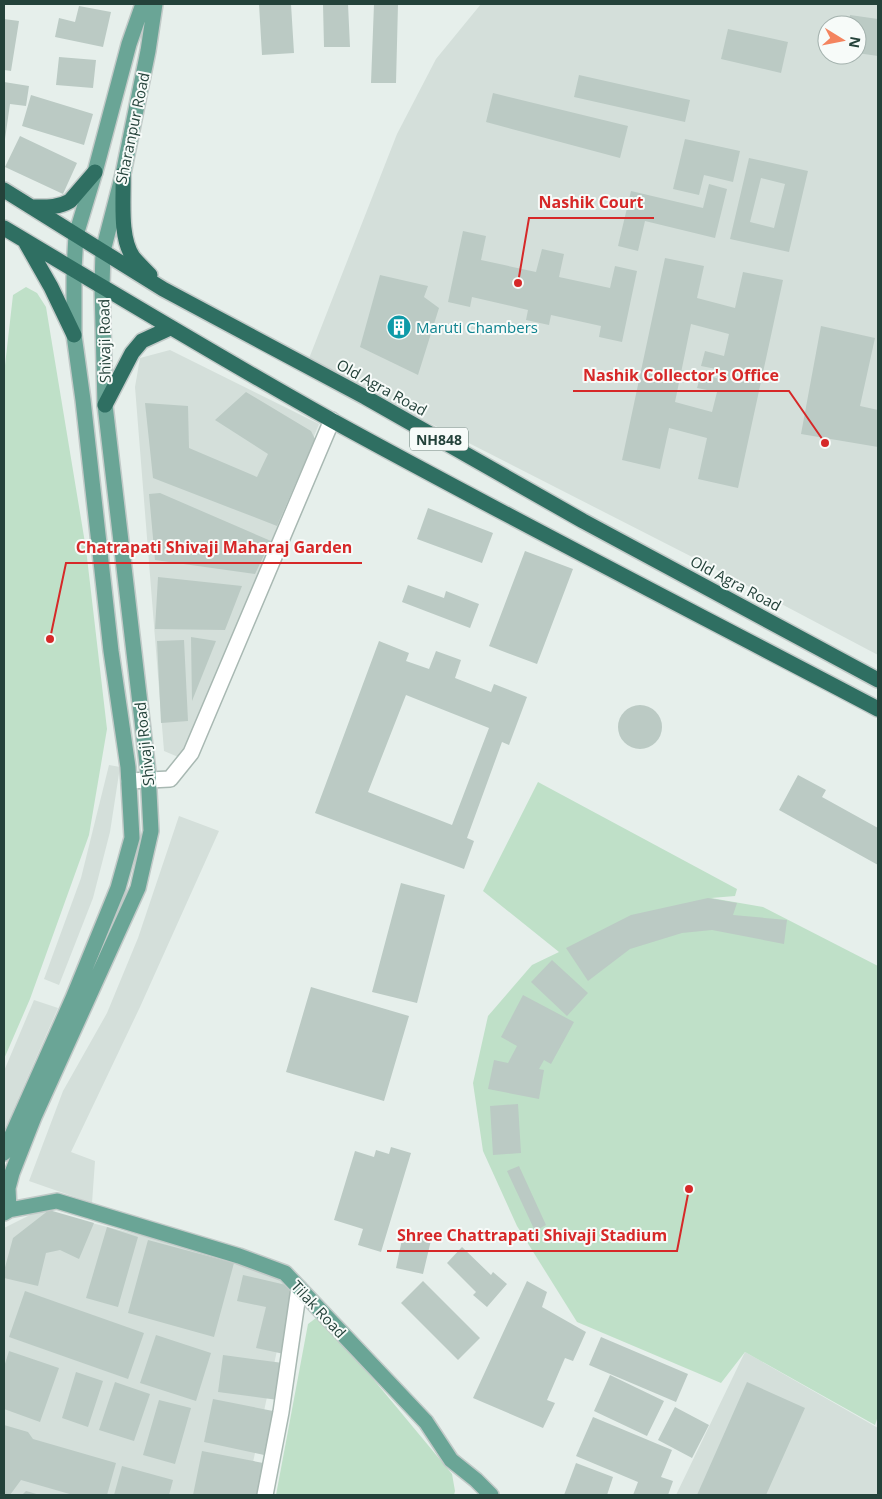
<svg xmlns="http://www.w3.org/2000/svg" width="882" height="1499" viewBox="0 0 882 1499" font-family="'Open Sans',sans-serif">
	<style>
		.built { fill: #d4dfda; fill-rule: evenodd }
		.green { fill: #bfe0c8 }
		.building { fill: #bbcac4; fill-rule: evenodd }
		.lines { fill: none; stroke-linecap: round; stroke-linejoin: round }
		.minor-casing { stroke: #a8b8b2; stroke-width: 18 }
		.major-casing { stroke: #c2cac8; stroke-width: 18 }
		.highway-casing { stroke: #c2cac8; stroke-width: 18 }
		.minor { stroke: #fff; stroke-width: 15 }
		.major { stroke: #6aa596; stroke-width: 15 }
		.highway { stroke: #2f6f62; stroke-width: 15 }
		.labels { text-anchor: middle; dominant-baseline: central; stroke-width: 4; stroke-linejoin: round; paint-order: stroke }
		.shield { fill: #f7fbf9; stroke: #637a73; stroke-width: 1 }
		.shield-label { font-size: 14px; font-weight: bold; fill: #24423a }
		.street-label { font-size: 15px; fill: #24423a; stroke: #f7fbf9 }
		.culture-label { font-size: 15px; fill: #0d838f; stroke: #f7fbf9; text-anchor: start }
		.leader { fill: none; stroke: #d62828; stroke-width: 2 }
		.callout-dot { fill: #d62828; stroke: #f7fbf9; stroke-width: 2 }
		.callout-label { font-size: 16px; text-anchor: middle; font-weight: bold; fill: #d62828; stroke: #f7fbf9; stroke-width: 4; stroke-linejoin: round; paint-order: stroke }
	</style>
	<rect width="100%" height="100%" fill="#e6efeb"/>
	<path class="built" d="M481,4H878V655L704,563L308,361L397,134L436,59ZM827,25H857V55H827Z
		M170,350L319,424L183,759L164,751L135,387L140,358Z
		M109,765L120,767L110,832L93,898L59,985L44,979L81,878Z
		M179,816L219,831L140,1007L71,1152L95,1161L92,1203L29,1181L63,1091L107,1013L138,938Z
		M34,1000L58,1008L4,1131V1071Z
		M40,1210L243,1261L291,1285L246,1495H4V1228Z
		M745,1352L878,1428V1495H676Z"/>
	<path class="green" d="M26,287L37,293L46,307L86,549L107,729L89,835L30,999L4,1059V374L13,295Z
		M538,782L737,889L735,896L711,898L763,907L878,966V1416L875,1425L745,1352L721,1383L577,1322L517,1226L483,1151L473,1083L488,1016L532,965L559,952L483,891Z
		M320,1315L452,1474L455,1491L454,1495H276L308,1324Z"/>
	<path class="building" d="M259,4H291L294,53L262,55Z
		M323,4H348L350,47H324Z
		M374,4H398L396,83H371Z
		M79,6L111,12L103,47L55,37L59,18L75,22Z
		M850,15L878,19V56L857,53V25H849Z
		M4,19L19,21L11,71L4,70Z
		M728,29L788,42L781,73L721,59Z
		M59,57L96,60L93,88L56,85Z
		M579,75L690,100L685,122L574,97Z
		M4,82L29,86L26,106L10,104L5,139Z
		M493,93L628,126L620,158L486,122Z
		M31,95L93,114L84,145L22,126Z
		M20,136L77,163L63,194L5,167Z
		M685,139L740,151L733,182L704,175L699,195L673,189Z
		M749,158L808,171L789,252L730,239ZM761,178L785,184L774,228L750,222Z
		M709,184L727,189L715,238L645,221L638,251L618,246L631,191L703,208Z
		M463,231L486,236L481,260L536,272L542,249L564,254L559,277L610,288L615,266L637,271L622,342L599,337L601,326L551,315L549,325L526,320L528,310L472,297L470,307L448,302Z
		M665,258L704,266L697,298L735,308L743,272L783,280L738,488L698,479L707,438L669,428L660,469L622,460ZM691,324L729,334L724,356L705,351L701,366L721,370L720,379L701,374L697,388L717,392L712,412L675,402Z
		M380,275L428,286L424,297L439,308L418,375L360,347Z
		M821,326L875,338L860,406L878,410V447L801,434Z
		M246,392L311,431L315,439L277,526L153,478L145,403L188,406L189,448L257,477L268,454L215,420Z
		M160,493L271,541L255,574L155,560L149,494Z
		M428,508L493,533L482,563L417,539Z
		M525,551L573,569L537,664L489,646Z
		M158,577L242,586L225,630L155,629Z
		M408,585L444,598L446,591L479,604L470,628L402,602Z
		M191,637L216,641L192,701Z
		M184,640L188,721L161,723L157,641Z
		M379,641L409,653L406,661L429,669L436,651L461,660L455,678L491,692L494,684L527,697L509,745L502,742L467,838L474,841L464,869L315,813ZM406,695L489,728L452,825L368,792Z
		M618 727a22 22 0 1 1 44 0a22 22 0 1 1-44 0Z
		M798,775L826,790L822,797L878,828V865L779,810Z
		M401,883L445,895L417,1003L372,992Z
		M708,898L737,903L733,915L787,920L784,944L712,930L682,933L630,949L588,981L566,948L631,915Z
		M552,960L588,993L567,1016L531,982Z
		M311,987L409,1016L384,1101L286,1072Z
		M523,995L574,1022L551,1064L544,1060L539,1069L544,1070L539,1099L488,1089L494,1060L508,1063L517,1046L501,1037Z
		M518,1104L521,1153L493,1155L490,1106Z
		M391,1147L411,1153L381,1252L358,1245L363,1229L334,1220L355,1151L374,1157L376,1150L389,1154Z
		M519,1166L546,1225L535,1231L507,1171Z
		M49,1210L94,1223L79,1259L60,1250L46,1253L38,1286L4,1278V1271L13,1238Z
		M107,1227L138,1237L118,1307L86,1298Z
		M404,1230L432,1236L423,1274L396,1268Z
		M148,1240L234,1263L214,1337L128,1313Z
		M462,1247L491,1275L493,1272L507,1284L487,1307L473,1295L476,1292L447,1263Z
		M243,1275L299,1288L284,1354L256,1348L266,1307L237,1301Z
		M423,1281L480,1338L458,1360L401,1303Z
		M527,1281L547,1292L542,1307L586,1332L573,1361L565,1358L547,1400L555,1403L543,1428L473,1398Z
		M25,1291L144,1333L128,1379L9,1337Z
		M156,1335L211,1353L196,1401L140,1383Z
		M601,1337L688,1374L676,1402L589,1365Z
		M9,1351L59,1368L40,1422L4,1409V1367Z
		M223,1355L283,1363L278,1400L218,1392Z
		M76,1372L103,1381L88,1427L62,1418Z
		M610,1375L664,1401L647,1436L594,1411Z
		M115,1382L150,1394L134,1441L99,1430Z
		M747,1382L805,1408L766,1495H697Z
		M213,1399L273,1411L264,1455L204,1442Z
		M159,1400L191,1408L175,1464L143,1455Z
		M675,1407L709,1425L692,1458L658,1440Z
		M593,1417L672,1450L661,1477L673,1481L668,1495H633L638,1482L576,1456Z
		M4,1425L28,1432L33,1439L116,1463L107,1495H73L21,1480L10,1495H4Z
		M202,1451L263,1463L257,1495H193Z
		M576,1463L613,1477L607,1495H564Z
		M122,1466L173,1480L169,1495H114Z
		M26,1491L40,1495H22Z"/>
	<g class="lines">
		<defs>
			<path id="minor" d="M129,781L170,779L191,753L332,420
				M265,1495L281,1412L299,1288"/>
			<path id="major" d="M4,1153L73,998L118,888L132,838L128,767L111,651L83,400L74,335V270L76,235L95,172L129,44L143,4
				M9,1210L8,1188L12,1173L34,1117L138,888L151,831L148,772L105,405L102,287L103,251L123,174L148,51L155,4
				M4,1213L9,1210L57,1201L239,1256L285,1273L426,1422L451,1460L476,1480L491,1495"/>
			<path id="highway" d="M123,174C124,198 119,237 133,257C138,263 144,269 150,275
				M4,190L163,289L365,397L583,521L878,680
				M32,207C45,207 58,208 70,201L95,172
				M4,228C113,293 222,359 333,421C513,520 696,613 878,709
				M26,243L51,287L74,335
				M105,405L132,353L142,341L170,328"/>
		</defs>
		<use href="#minor" class="minor-casing"/>
		<use href="#major" class="major-casing"/>
		<use href="#highway" class="highway-casing"/>
		<use href="#minor" class="minor"/>
		<use href="#major" class="major"/>
		<use href="#highway" class="highway"/>
	</g>
	<defs>
		<symbol id="building-disc" viewBox="-11 -11 22 22"><circle r="9.5" fill="#0f9aa8" stroke="#f7fbf9"/><path d="M-4-6H4V6H1V3H-1V6H-4ZM-2.5-4.3h1.7v1.8h-1.7ZM.8-4.3h1.7v1.8H.8ZM-2.5-1h1.7V.8h-1.7ZM.8-1h1.7V.8H.8Z" fill="#fff"/></symbol>
	</defs>
	<g fill-rule="evenodd">
		<use href="#building-disc" x="385" y="313" width="28" height="28"/>
	</g>
	<g class="labels">
		<rect class="shield" x="410" y="427.5" width="58" height="23" rx="4"/>
		<g class="shield-label">
			<text x="439" y="439">NH848</text>
		</g>
		<g class="street-label">
			<text transform="translate(132 128) rotate(-78)">Sharanpur Road</text>
			<text transform="translate(104 341) rotate(-91)">Shivaji Road</text>
			<text transform="translate(382 387) rotate(29)">Old Agra Road</text>
			<text transform="translate(736 583) rotate(28)">Old Agra Road</text>
			<text transform="translate(144 744) rotate(-96)">Shivaji Road</text>
			<text transform="translate(319 1309) rotate(47)">Tilak Road</text>
		</g>
		<g class="culture-label">
			<text x="416" y="327">Maruti Chambers</text>
		</g>
	</g>
	<path class="leader" d="M518 283L529 218H654M825 443L789 391H573M50 639L66 563H362M689 1189L677 1251H387"/>
	<g class="callout-dot">
		<circle cx="518" cy="283" r="5"/>
		<circle cx="825" cy="443" r="5"/>
		<circle cx="50" cy="639" r="5"/>
		<circle cx="689" cy="1189" r="5"/>
	</g>
	<g class="callout-label">
		<text x="591" y="208">Nashik Court</text>
		<text x="681" y="381">Nashik Collector's Office</text>
		<text x="214" y="553">Chatrapati Shivaji Maharaj Garden</text>
		<text x="532" y="1241">Shree Chattrapati Shivaji Stadium</text>
	</g>
	<rect width="882" height="1499" fill="none" stroke="#24423a" stroke-width="10"/>
	<g transform="translate(842 40) rotate(100)"><circle r="24" fill="#f7fbf9" stroke="#a3b1ad"/>
	<path d="M0-4L9 19L0 12L-9 19Z" fill="#f4845f"/>
	<text y="-8" font-size="14" font-weight="bold" text-anchor="middle" fill="#24423a">N</text>
	</g>
</svg>
